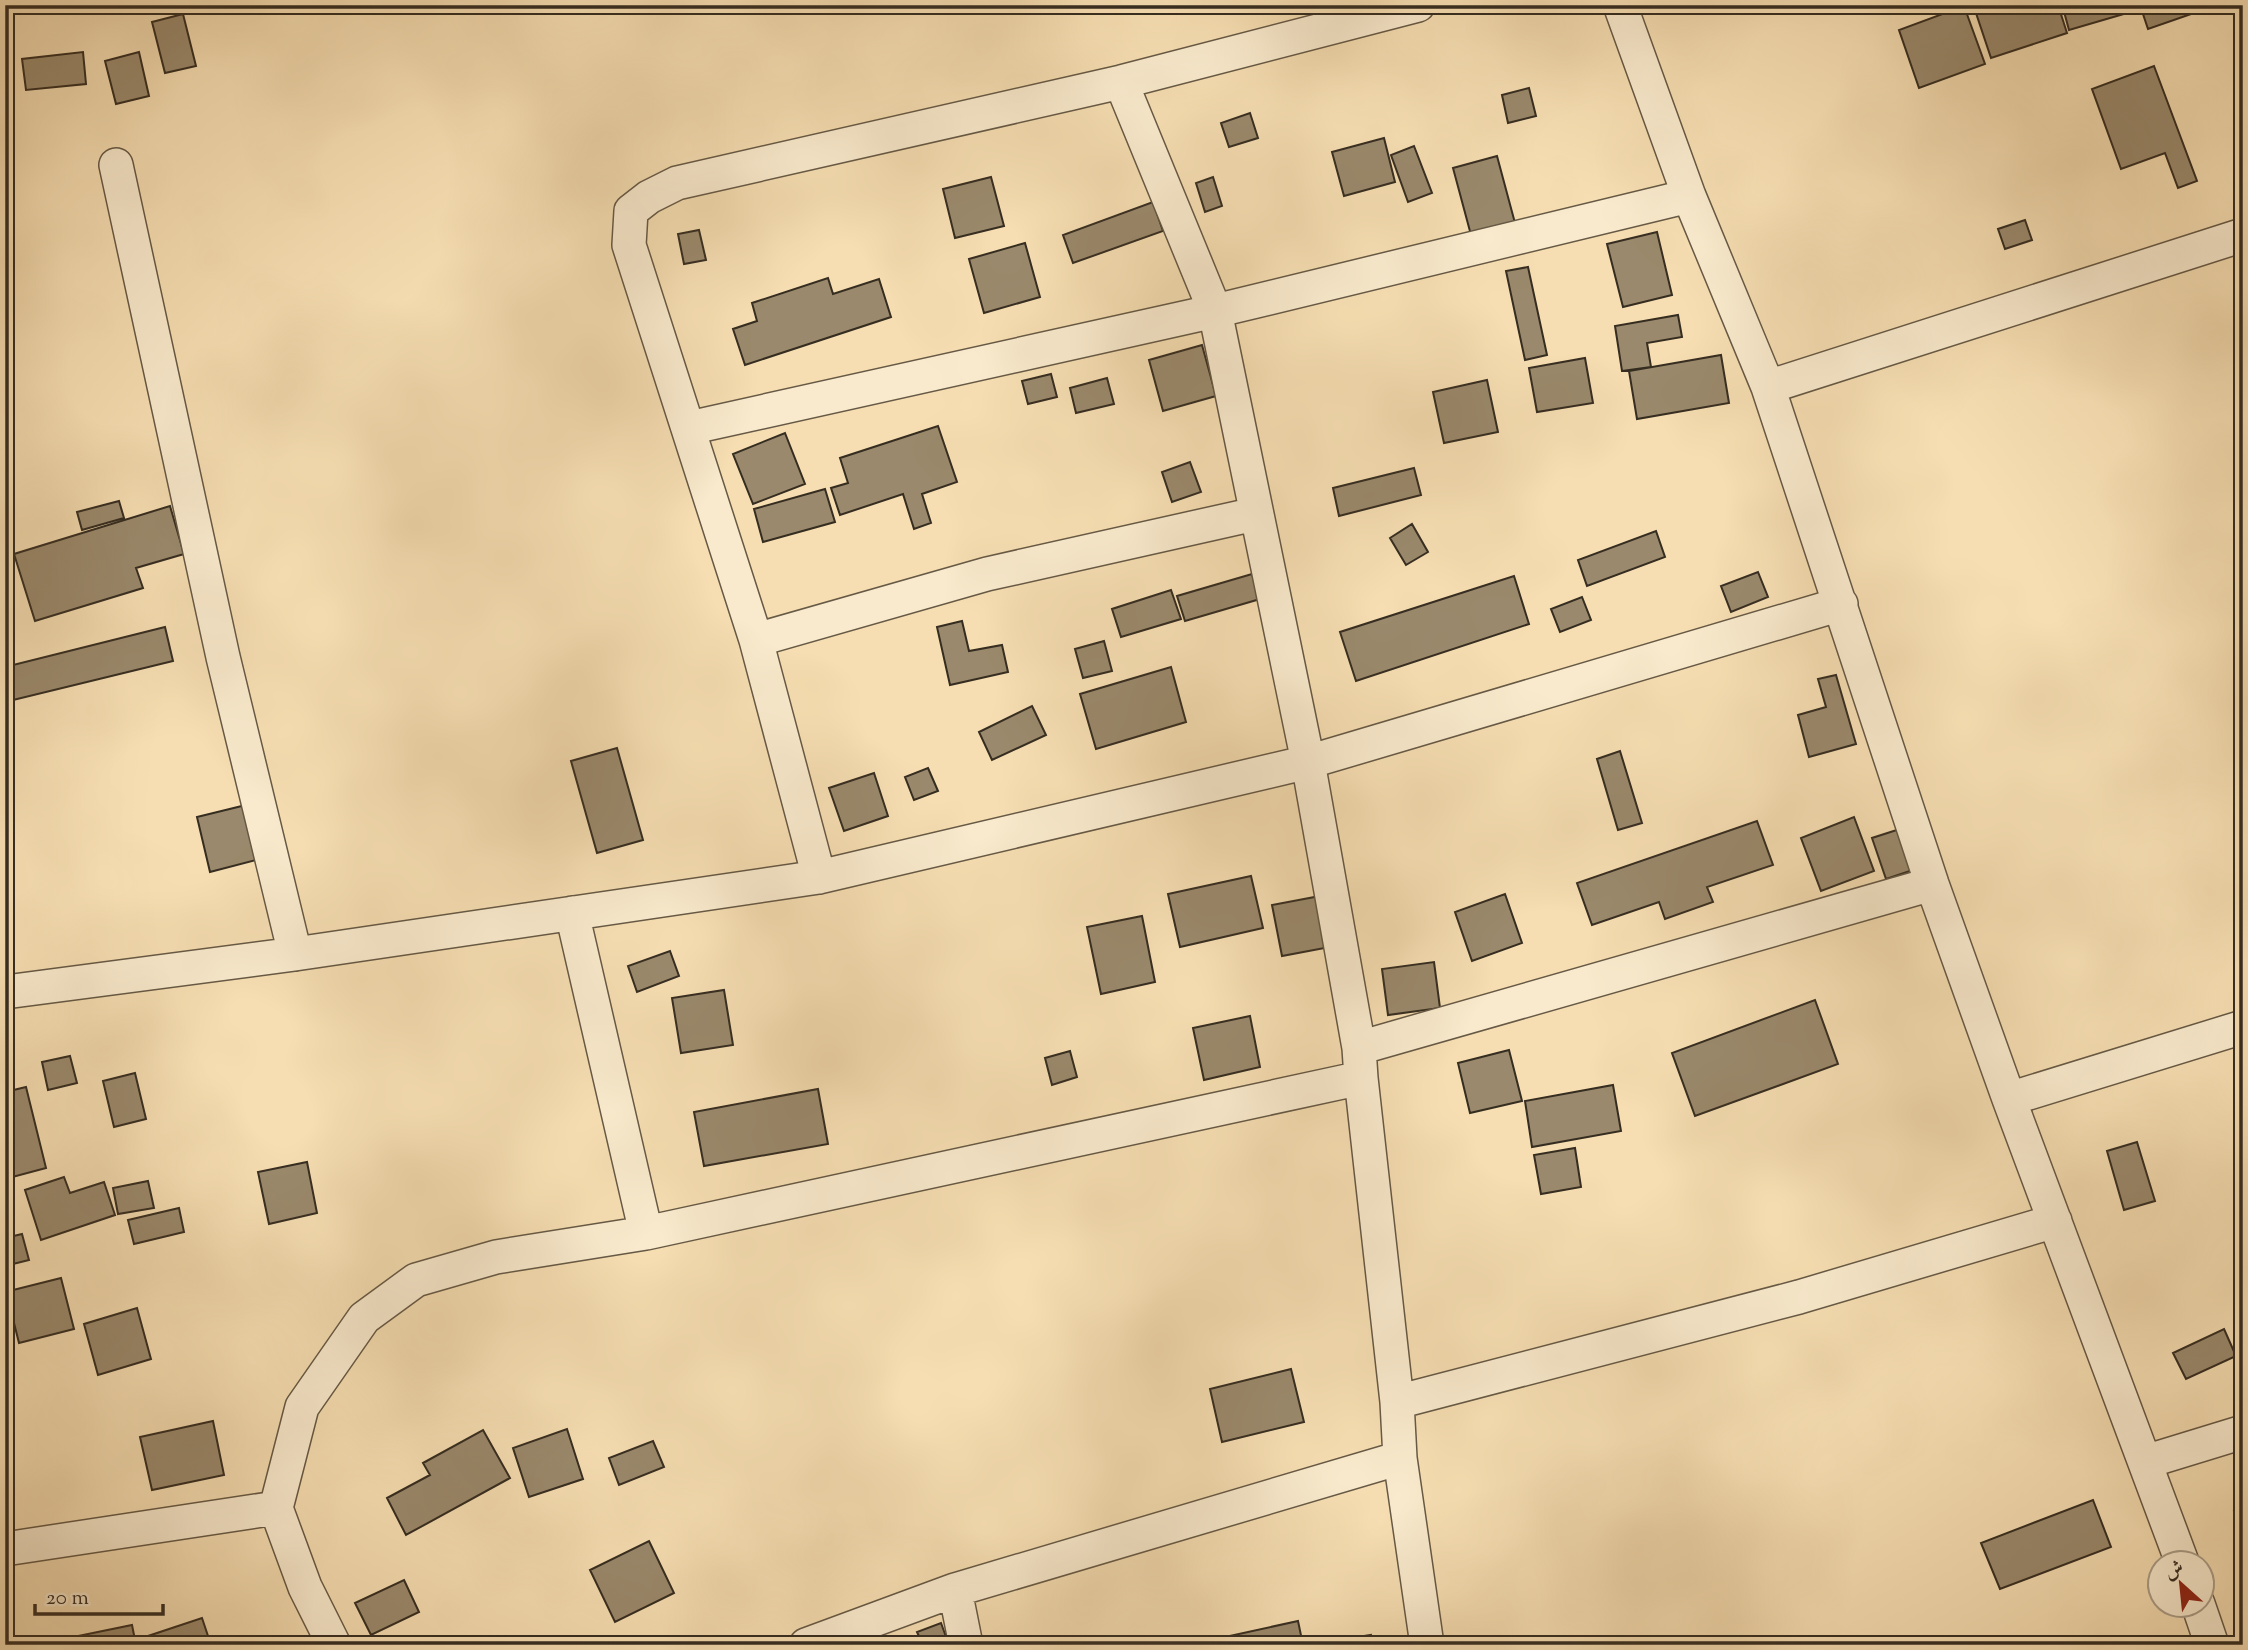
<svg xmlns="http://www.w3.org/2000/svg" width="2248" height="1650" viewBox="0 0 2248 1650" font-family="'Sorts Mill Goudy',Amiri,serif">
	<style>
		.building { fill: #9a896c; stroke: #362d21; stroke-width: 2 }
		.lines { fill: none; stroke-linecap: round; stroke-linejoin: round }
		.street-casing { stroke: #665945; stroke-width: 36 }
		.street { stroke: #f9eacd; stroke-width: 33 }
	</style>
	<rect width="100%" height="100%" fill="#f6deb2"/>
	<filter id="stains"><feTurbulence type="fractalNoise" baseFrequency=".00286" numOctaves="4"/><feColorMatrix values="0 0 0 0 .2 0 0 0 0 .09 0 0 0 0 .02 0 0 0 .5 -.17"/></filter>
	<radialGradient id="worn" r=".72"><stop offset=".6" stop-color="#630" stop-opacity="0"/><stop offset="1" stop-color="#630" stop-opacity=".3"/></radialGradient>
	<path class="building" d="M1979,5H2058L2067,33L1991,58L1974,7Z
		M2073,5H2133L2134,11L2069,30L2063,8Z
		M2140,5H2217L2148,29Z
		M1964,6L1985,64L1919,88L1899,30Z
		M183,14L196,66L165,73L152,22Z
		M83,52L86,84L26,90L22,59Z
		M139,52L149,96L116,104L105,61Z
		M2154,66L2197,181L2178,188L2165,153L2121,169L2092,89Z
		M1529,88L1536,116L1508,123L1502,95Z
		M1250,113L1258,138L1229,147L1221,123Z
		M1384,138L1395,182L1344,196L1332,152Z
		M1414,146L1432,193L1408,202L1391,155Z
		M1497,156L1515,223L1471,235L1453,168Z
		M991,177L1004,226L955,238L943,189Z
		M1213,177L1222,206L1205,212L1196,183Z
		M1153,202L1163,231L1073,263L1063,235Z
		M2025,220L2032,240L2005,249L1998,229Z
		M699,230L706,260L684,264L678,234Z
		M1657,232L1672,295L1623,307L1607,244Z
		M1025,243L1040,297L984,313L969,259Z
		M1528,267L1547,355L1525,360L1506,271Z
		M828,278L833,294L879,279L891,317L745,365L733,329L757,321L752,303Z
		M1678,315L1682,337L1647,343L1651,367L1622,371L1615,326Z
		M1202,345L1216,396L1163,411L1149,360Z
		M1721,355L1729,403L1637,419L1629,371Z
		M1585,358L1593,403L1537,412L1529,368Z
		M1051,374L1057,397L1028,404L1022,381Z
		M1107,378L1114,404L1076,413L1070,388Z
		M1487,380L1498,432L1444,443L1433,392Z
		M938,426L957,482L922,494L931,523L914,529L903,494L840,515L831,488L848,483L840,458Z
		M785,433L805,484L753,504L733,454Z
		M1190,462L1201,492L1172,502L1162,472Z
		M1414,468L1421,495L1339,516L1333,488Z
		M825,489L835,522L763,542L754,509Z
		M119,501L124,518L82,530L77,512Z
		M170,506L184,554L136,568L143,588L35,621L14,554Z
		M1412,524L1428,552L1406,565L1390,538Z
		M1656,531L1665,557L1587,586L1578,560Z
		M1758,572L1768,597L1731,612L1721,586Z
		M1252,574L1260,599L1185,621L1177,596Z
		M1514,576L1529,624L1356,681L1340,632Z
		M1171,590L1181,619L1121,637L1112,609Z
		M1582,597L1591,620L1560,632L1551,609Z
		M962,621L969,651L1002,645L1008,672L950,685L937,627Z
		M165,627L173,661L5,702V667Z
		M1104,641L1112,671L1083,678L1075,649Z
		M1171,667L1186,722L1096,749L1080,694Z
		M1836,675L1856,744L1809,757L1798,715L1826,707L1818,679Z
		M1032,706L1046,735L992,760L979,732Z
		M617,748L643,840L597,853L571,761Z
		M1620,751L1642,823L1618,830L1597,759Z
		M928,768L938,791L914,800L905,777Z
		M874,773L888,816L844,831L829,788Z
		M250,804L264,858L210,872L197,817Z
		M1854,817L1874,871L1821,891L1801,838Z
		M1757,821L1773,865L1707,887L1713,902L1665,919L1659,902L1592,925L1577,883Z
		M1906,827L1919,868L1886,879L1872,838Z
		M1251,876L1263,928L1180,947L1168,894Z
		M1505,894L1522,943L1472,961L1455,912Z
		M1320,896L1330,947L1282,956L1272,905Z
		M1142,916L1155,982L1101,994L1087,927Z
		M670,951L679,976L637,992L628,966Z
		M1434,962L1440,1008L1388,1015L1382,969Z
		M724,990L733,1045L681,1053L672,998Z
		M1815,1000L1838,1064L1695,1116L1672,1053Z
		M1250,1016L1260,1067L1204,1080L1193,1028Z
		M1509,1050L1522,1101L1470,1113L1458,1063Z
		M1070,1051L1077,1077L1052,1085L1045,1058Z
		M70,1056L77,1083L48,1090L42,1062Z
		M135,1073L146,1119L114,1127L103,1081Z
		M1613,1085L1621,1131L1532,1147L1525,1101Z
		M26,1087L46,1168L5,1179V1092Z
		M818,1089L828,1144L704,1166L694,1112Z
		M2137,1142L2155,1201L2124,1210L2107,1151Z
		M1575,1148L1581,1187L1541,1194L1534,1155Z
		M307,1162L317,1213L269,1224L258,1172Z
		M64,1177L70,1193L104,1182L115,1215L41,1240L25,1190Z
		M148,1181L154,1208L118,1214L113,1188Z
		M179,1208L184,1232L134,1244L128,1220Z
		M22,1234L29,1260L5,1266V1238Z
		M61,1278L74,1329L19,1343L12,1315L5,1317V1292Z
		M137,1308L151,1359L98,1375L84,1324Z
		M2224,1329L2236,1356L2186,1379L2173,1353Z
		M1291,1369L1304,1422L1222,1442L1210,1389Z
		M213,1421L224,1475L152,1490L140,1437Z
		M567,1429L583,1479L529,1497L513,1448Z
		M483,1430L510,1478L406,1535L387,1498L430,1475L423,1463Z
		M653,1441L664,1467L619,1485L609,1458Z
		M2093,1500L2111,1547L2000,1589L1981,1543Z
		M2243,1506V1530L2234,1511Z
		M649,1541L674,1593L615,1622L590,1570Z
		M404,1580L419,1612L371,1635L355,1603Z
		M202,1618L211,1645H147L145,1637Z
		M1298,1621L1303,1645H1227L1225,1637Z
		M941,1623L949,1645H923L917,1632Z
		M132,1625L136,1645H39V1644Z
		M1371,1635L1373,1645H1318V1643Z"/>
	<g class="lines">
		<defs>
			<path id="street" d="M1620,5L1689,196L1768,387
				M1121,82L1215,311L1308,762L1359,1048L1361,1078L1397,1402L1400,1458L1427,1645
				M116,165L223,657L295,954
				M689,428L1215,311L1689,196
				M756,640L987,574L1255,514
				M819,877L756,640L629,245L631,211L649,197L677,183L1121,82L1418,5
				M572,913L646,1233
				M5,990L13,991L295,954L819,877L1308,762L1841,604
				M1359,1048L1932,884
				M2009,1099L2243,1027
				M1397,1402L1799,1297L2055,1221
				M2145,1462L2243,1432
				M5,1549L276,1508
				M2182,1562L2009,1099L1932,884L1768,387L2243,235
				M955,1590L966,1645
				M2198,1604L2212,1645
				M334,1645L305,1587L276,1508L302,1407L364,1318L416,1280L496,1257L646,1233L1361,1078
				M806,1645L955,1590L1400,1458"/>
		</defs>
		<use href="#street" class="street-casing"/>
		<use href="#street" class="street"/>
	</g>
	<rect width="2248" height="1650" fill="none" stroke="#f6deb2" stroke-width="28"/>
	<rect x="7" y="7" width="2234" height="1636" fill="none" stroke="#362d21" stroke-width="3.5"/>
	<rect x="14" y="14" width="2220" height="1622" fill="none" stroke="#362d21" stroke-width="2"/>
	<g transform="translate(2181 1584) rotate(333)"><circle r="33" fill="#f9eacd" stroke="#ab9e88" stroke-width="2"/>
	<path d="M0-5L12 26L0 18L-12 26Z" fill="#8f2418"/>
	<text y="-10" font-size="19" font-weight="bold" text-anchor="middle" fill="#362d21">ش</text>
	</g>
	<path d="M35 1604v10h128v-10" fill="none" stroke="#362d21" stroke-width="3.5"/>
	<text x="46" y="1604" font-size="21" fill="#362d21" stroke="#f9eacd" stroke-width="5" paint-order="stroke">20 m</text>
	<rect width="100%" height="100%" filter="url(#stains)"/>
	<rect width="100%" height="100%" fill="url(#worn)"/>
</svg>
